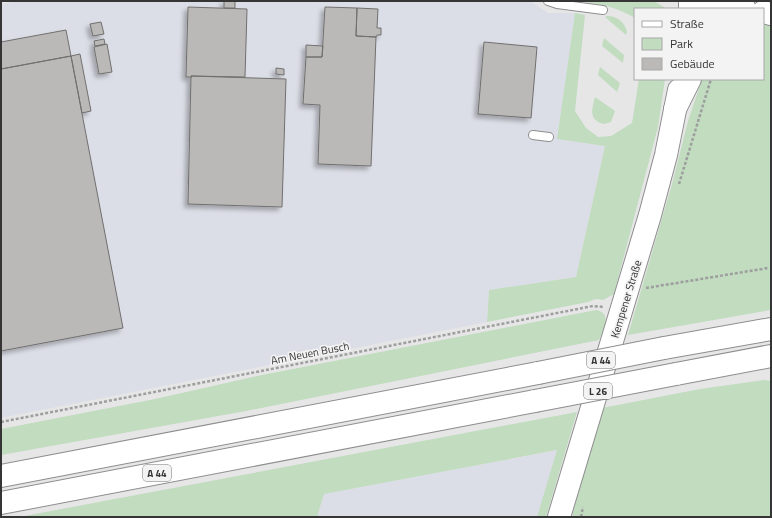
<svg xmlns="http://www.w3.org/2000/svg" width="772" height="518" viewBox="0 0 772 518" font-family="'Titillium Web',sans-serif">
	<style>
		.built { fill: #dcdee7 }
		.green { fill: #c1dcbf }
		.building { fill: #bab9b8; stroke: #71706f; filter: url(#shadow) }
		.lines { fill: none; stroke-linecap: round; stroke-linejoin: round }
		.service-casing { stroke: #8e8e8f; stroke-width: 10 }
		.primary-casing { stroke: #8e8e8f; stroke-width: 24 }
		.motorway-casing { stroke: #8e8e8f; stroke-width: 24 }
		.path { stroke: #9e9e9f; stroke-width: 2.5; stroke-dasharray: 3 2; stroke-linecap: butt }
		.service { stroke: #fff; stroke-width: 8 }
		.primary { stroke: #fff; stroke-width: 22 }
		.motorway { stroke: #fff; stroke-width: 22 }
		.motorway-bridge-casing { stroke: #8e8e8f; stroke-width: 24; stroke-linecap: butt }
		.motorway-bridge { stroke: #fff; stroke-width: 22 }
		.labels { text-anchor: middle; dominant-baseline: central; stroke-width: 3.5; stroke-linejoin: round; paint-order: stroke }
		.shield { fill: #f3f3f4; stroke: #6e6e6e; stroke-width: 1 }
		.shield-label { font-size: 10px; font-weight: bold; fill: #353535 }
		.street-label { font-size: 11px; fill: #353535; stroke: #f3f3f4 }
	</style>
	<defs>
		<filter id="shadow"><feDropShadow dx="-3.5" dy="3.5" stdDeviation="2" flood-color="#0004"/></filter>
	</defs>
	<rect width="100%" height="100%" fill="#e6e6e7"/>
	<path class="built" d="M19,1H530L548,13H575L557,139L605,146L576,277L489,290L487,322L1,418V4Z
		M558,450L537,517H317L324,494Z"/>
	<path class="green" d="M577,1H654L667,9H635V18C614,6 600,4 577,1Z
		M575,13L585,15L575,111L586,128L598,137L611,136L632,123L639,79H665L658,127L614,294L603,300L596,299L588,302L487,322L489,290L576,277L605,146L557,139Z
		M607,16C617,16 625,22 627,32L626,35L605,17Z
		M763,23L771,24V310L628,335L672,184L688,121L702,79H763Z
		M604,38L624,55L623,63L602,46Z
		M600,67L620,83L617,92L598,75Z
		M595,97L615,111L611,122L604,124C588,120 592,109 595,97Z
		M596,310C613,313 603,330 599,340L246,411L1,455V429L155,399L257,376Z
		M764,380L771,381V517H572L591,441L602,408L700,389Z
		M577,412L546,517H537L557,450L324,494L317,517H19Z"/>
	<path class="building" d="M224,1H235V8H224Z
		M188,7L247,9L245,77L191,76L192,77H186Z
		M325,7L357,8L356,36L376,37L371,166L318,164L320,105L303,104L306,57H322Z
		M357,8L378,9L377,28H381V35H377L376,37L356,36Z
		M101,22L104,34L93,36L90,24Z
		M66,30L71,56L1,69V42Z
		M104,39L105,44L95,46L94,41Z
		M484,42L537,47L531,118L478,114Z
		M107,44L112,72L99,74L94,47Z
		M306,45L323,46L322,57H306Z
		M80,54L91,111L82,113L71,56Z
		M71,56L123,328L1,351V69Z
		M276,68L284,69V75L276,74Z
		M191,76L286,79L282,207L188,204Z"/>
	<g class="lines">
		<defs>
			<path id="service" d="M548,1L557,4L603,10
				M533,135L549,137"/>
			<path id="primary" d="M690,9V1
				M559,517L650,215L666,155L679,90"/>
			<path id="motorway" d="M705,1L745,9
				M763,12L771,14
				M675,109L690,79
				M664,348L771,329
				M676,374L771,356
				M1,476L538,373
				M1,503L535,401"/>
		</defs>
		<use href="#service" class="service-casing"/>
		<use href="#primary" class="primary-casing"/>
		<use href="#motorway" class="motorway-casing"/>
		<path class="path" d="M679,184L711,79
			M646,288L768,268
			M1,422L593,306L604,307
			M581,517L583,507"/>
		<use href="#service" class="service"/>
		<use href="#primary" class="primary"/>
		<use href="#motorway" class="motorway"/>
		<defs>
			<path id="motorway-bridge" d="M538,373L664,348
				M535,401L676,374"/>
		</defs>
		<use href="#motorway-bridge" class="motorway-bridge-casing"/>
		<use href="#motorway-bridge" class="motorway-bridge"/>
	</g>
	<g class="labels">
		<g class="shield">
			<rect x="587" y="352" width="28" height="16" rx="3"/>
			<rect x="584" y="383" width="28" height="16" rx="3"/>
			<rect x="143" y="465" width="28" height="16" rx="3"/>
		</g>
		<g class="shield-label">
			<text x="601" y="360">A 44</text>
			<text x="598" y="391">L 26</text>
			<text x="157" y="473">A 44</text>
		</g>
		<g class="street-label">
			<text transform="translate(626 299) rotate(-73)">Kempener Straße</text>
			<text transform="translate(310 353) rotate(-11)">Am Neuen Busch</text>
		</g>
	</g>
	<rect width="772" height="518" fill="none" stroke="#353535" stroke-width="4"/>
	<rect x="634" y="8" width="130" height="72" fill="#f3f3f4" stroke="#a7a7a8"/>
	<rect x="642" y="21" width="20" height="6" fill="#ffffff" stroke="#a7a7a8"/>
	<text x="670" y="28" font-size="12" fill="#353535">Straße</text>
	<rect x="642" y="38" width="20" height="12" fill="#c1dcbf" stroke="#a7a7a8"/>
	<text x="670" y="48" font-size="12" fill="#353535">Park</text>
	<rect x="642" y="58" width="20" height="12" fill="#bab9b8" stroke="#a7a7a8"/>
	<text x="670" y="68" font-size="12" fill="#353535">Gebäude</text>
</svg>
